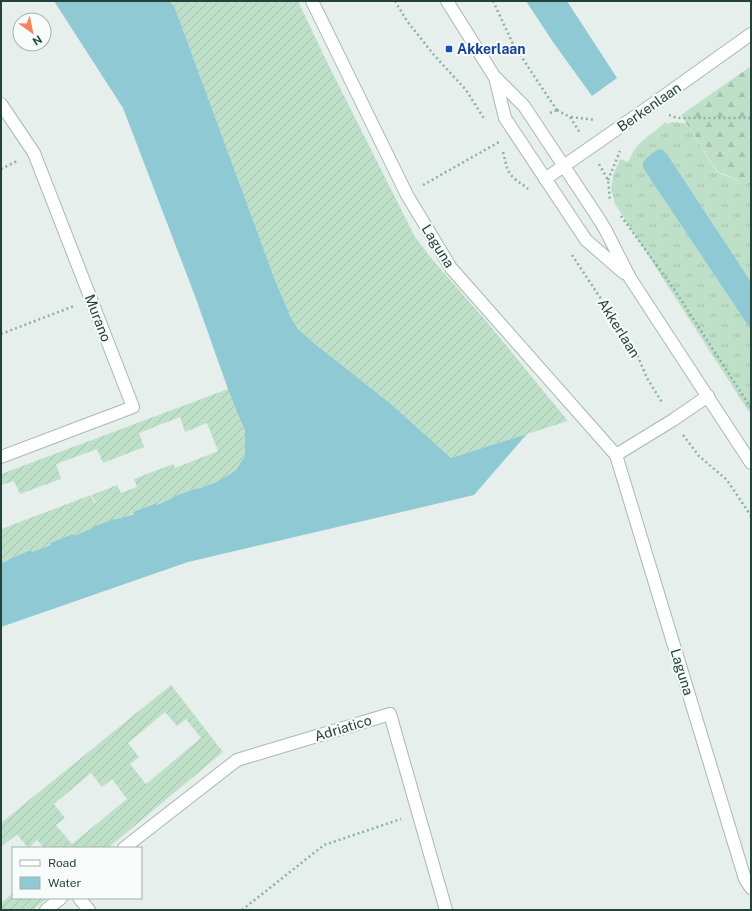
<svg xmlns="http://www.w3.org/2000/svg" width="752" height="911" viewBox="0 0 752 911" font-family="'Public Sans',sans-serif">
	<style>
		.grass { fill: url(#grass-tufts) }
		.forest { fill: url(#forest-firs) }
		.garden { fill: url(#garden-furrows); fill-rule: evenodd }
		.water { fill: #8ec9d4 }
		.lines { fill: none; stroke-linecap: round; stroke-linejoin: round }
		.minor-casing { stroke: #a8b8b2; stroke-width: 14 }
		.tertiary-casing { stroke: #a8b8b2; stroke-width: 14 }
		.path { stroke: #86b3a5; stroke-width: 2.5; stroke-dasharray: 2 3; stroke-linecap: butt }
		.minor { stroke: #fff; stroke-width: 12 }
		.tertiary { stroke: #fff; stroke-width: 12 }
		.transit-dot { fill: #1a4fb4; stroke: #f7fbf9; stroke-width: 1.5 }
		.labels { text-anchor: middle; dominant-baseline: central; stroke-width: 4; stroke-linejoin: round; paint-order: stroke }
		.transit-label { font-size: 14px; font-weight: bold; fill: #164399; stroke: #f7fbf9; text-anchor: start }
		.street-label { font-size: 14px; fill: #24423a; stroke: #f7fbf9 }
	</style>
	<defs>
		<pattern id="grass-tufts" width="24" height="20" patternUnits="userSpaceOnUse"><rect width="24" height="20" fill="#bfe0c8"/><path d="M3 7l-1-3M5 7V3M7 7l1-3M15 17l-1-3M17 17v-4M19 17l1-3" fill="none" stroke="#a4c1ad"/></pattern>
		<pattern id="forest-firs" width="22" height="20" patternUnits="userSpaceOnUse"><rect width="22" height="20" fill="#bfe0c8"/><path d="M5 1l3.5 6h-7zM16 11l3.5 6h-7z" fill="#a4c1ad"/></pattern>
		<pattern id="garden-furrows" width="10" height="10" patternUnits="userSpaceOnUse"><rect width="10" height="10" fill="#bfe0c8"/><path d="M-1 1l2-2M0 10L10 0M9 11l2-2" fill="none" stroke="#a4c1ad"/></pattern>
	</defs>
	<rect width="100%" height="100%" fill="#e6efeb"/>
	<path class="grass" d="M666,122L668,124L671,122L686,123L717,172L739,181L751,175V282L669,157L662,150L643,168L751,330V415L615,204L611,189L614,173L620,159L628,162L634,150L642,141Z"/>
	<path class="forest" d="M751,66V175L740,181L717,171L681,115Z"/>
	<path class="garden" d="M169,1H298L325,58L415,237L431,258L487,322L568,421L451,458L391,404L315,344L298,329L291,318L275,280L174,7Z
		M228,389C238,412 259,448 236,470C231,475 224,478 217,481V482L197,489L196,488L175,496V497L156,505L155,503L133,512L134,513L74,536L73,534L50,543L51,545L32,552L31,550L9,559V560L1,563V529L91,495L94,503L97,502V501L95,502L92,495L117,485L121,493L137,487L134,479L173,464L175,468L218,451L207,423L185,432L180,417L139,433L144,447L103,463L97,449L56,464L61,479L20,494L14,481L1,485V474Z
		M171,685L223,752L108,848H44L37,840L28,848L17,834L1,847V823ZM165,712L177,726L186,719L201,738L146,784L130,764L139,757L128,743ZM91,773L102,787L112,779L127,799L72,844L56,825L65,818L54,804Z
		M13,893V898H47L33,910H1V903Z"/>
	<path class="water" d="M54,1H169L174,6L275,280L291,318L298,329L315,344L391,404L451,458L527,434L474,495L188,562L1,627V563L9,560V559L31,550L32,552L51,545L50,543L73,534L74,536L93,528V527L114,519V520L134,514L133,512L156,503L157,505L175,497V496L197,488V489L217,482V481L229,475L236,470L245,456V431L228,389L195,296L123,108Z
		M526,1H567L617,78L592,96L553,42Z
		M662,149L669,157L751,282V330L643,168V162C649,156 654,150 662,149Z"/>
	<g class="lines">
		<defs>
			<path id="minor" d="M312,1L407,195L451,268L616,455L745,879L751,888
				M1,104L34,153L133,407L1,457
				M545,179L650,106L751,34
				M616,455L673,420L708,396
				M124,848L237,760L390,714L446,910
				M79,898L89,910
				M46,910L61,898"/>
			<path id="tertiary" d="M447,1L494,76L524,106L595,213L605,229L630,278L751,463
				M495,77L505,118L576,225L586,240L624,273"/>
		</defs>
		<use href="#minor" class="minor-casing"/>
		<use href="#tertiary" class="tertiary-casing"/>
		<path class="path" d="M395,1L407,21L434,55L466,90L485,120
			M493,1L513,44L546,94L557,110
			M557,110L570,117L580,133
			M550,113L557,110
			M669,115L677,118H751
			M571,117L595,120
			M503,152C506,162 506,172 515,179C519,183 524,185 528,189
			M599,164L608,180L610,201
			M1,169L17,161
			M608,180L620,151
			M423,185L499,142
			M621,216L674,289L751,408
			M572,255L636,352L647,378L663,404
			M1,334L74,306
			M683,435L699,456L727,480L751,516
			M242,910L324,845L401,819"/>
		<use href="#minor" class="minor"/>
		<use href="#tertiary" class="tertiary"/>
	</g>
	<rect class="transit-dot" x="445" y="45" width="8" height="8" rx="2"/>
	<g class="labels">
		<g class="transit-label">
			<text x="457" y="49">Akkerlaan</text>
		</g>
		<g class="street-label">
			<text transform="translate(649 107) rotate(-35)">Berkenlaan</text>
			<text transform="translate(438 246) rotate(58)">Laguna</text>
			<text transform="translate(98 318) rotate(69)">Murano</text>
			<text transform="translate(619 328) rotate(58)">Akkerlaan</text>
			<text transform="translate(682 672) rotate(73)">Laguna</text>
			<text transform="translate(343 728) rotate(-17)">Adriatico</text>
		</g>
	</g>
	<rect width="752" height="911" fill="none" stroke="#24423a" stroke-width="4"/>
	<rect x="12" y="847" width="130" height="52" fill="#f7fbf9" stroke="#a3b1ad"/>
	<rect x="20" y="860" width="20" height="6" fill="#ffffff" stroke="#a3b1ad"/>
	<text x="48" y="867" font-size="12" fill="#24423a">Road</text>
	<rect x="20" y="877" width="20" height="12" fill="#8ec9d4" stroke="#a3b1ad"/>
	<text x="48" y="887" font-size="12" fill="#24423a">Water</text>
	<g transform="translate(32 32) rotate(147)"><circle r="19" fill="#f7fbf9" stroke="#a3b1ad"/>
	<path d="M0-3L7 15L0 10L-7 15Z" fill="#f4845f"/>
	<text y="-6" font-size="11" font-weight="bold" text-anchor="middle" fill="#24423a">N</text>
	</g>
</svg>
